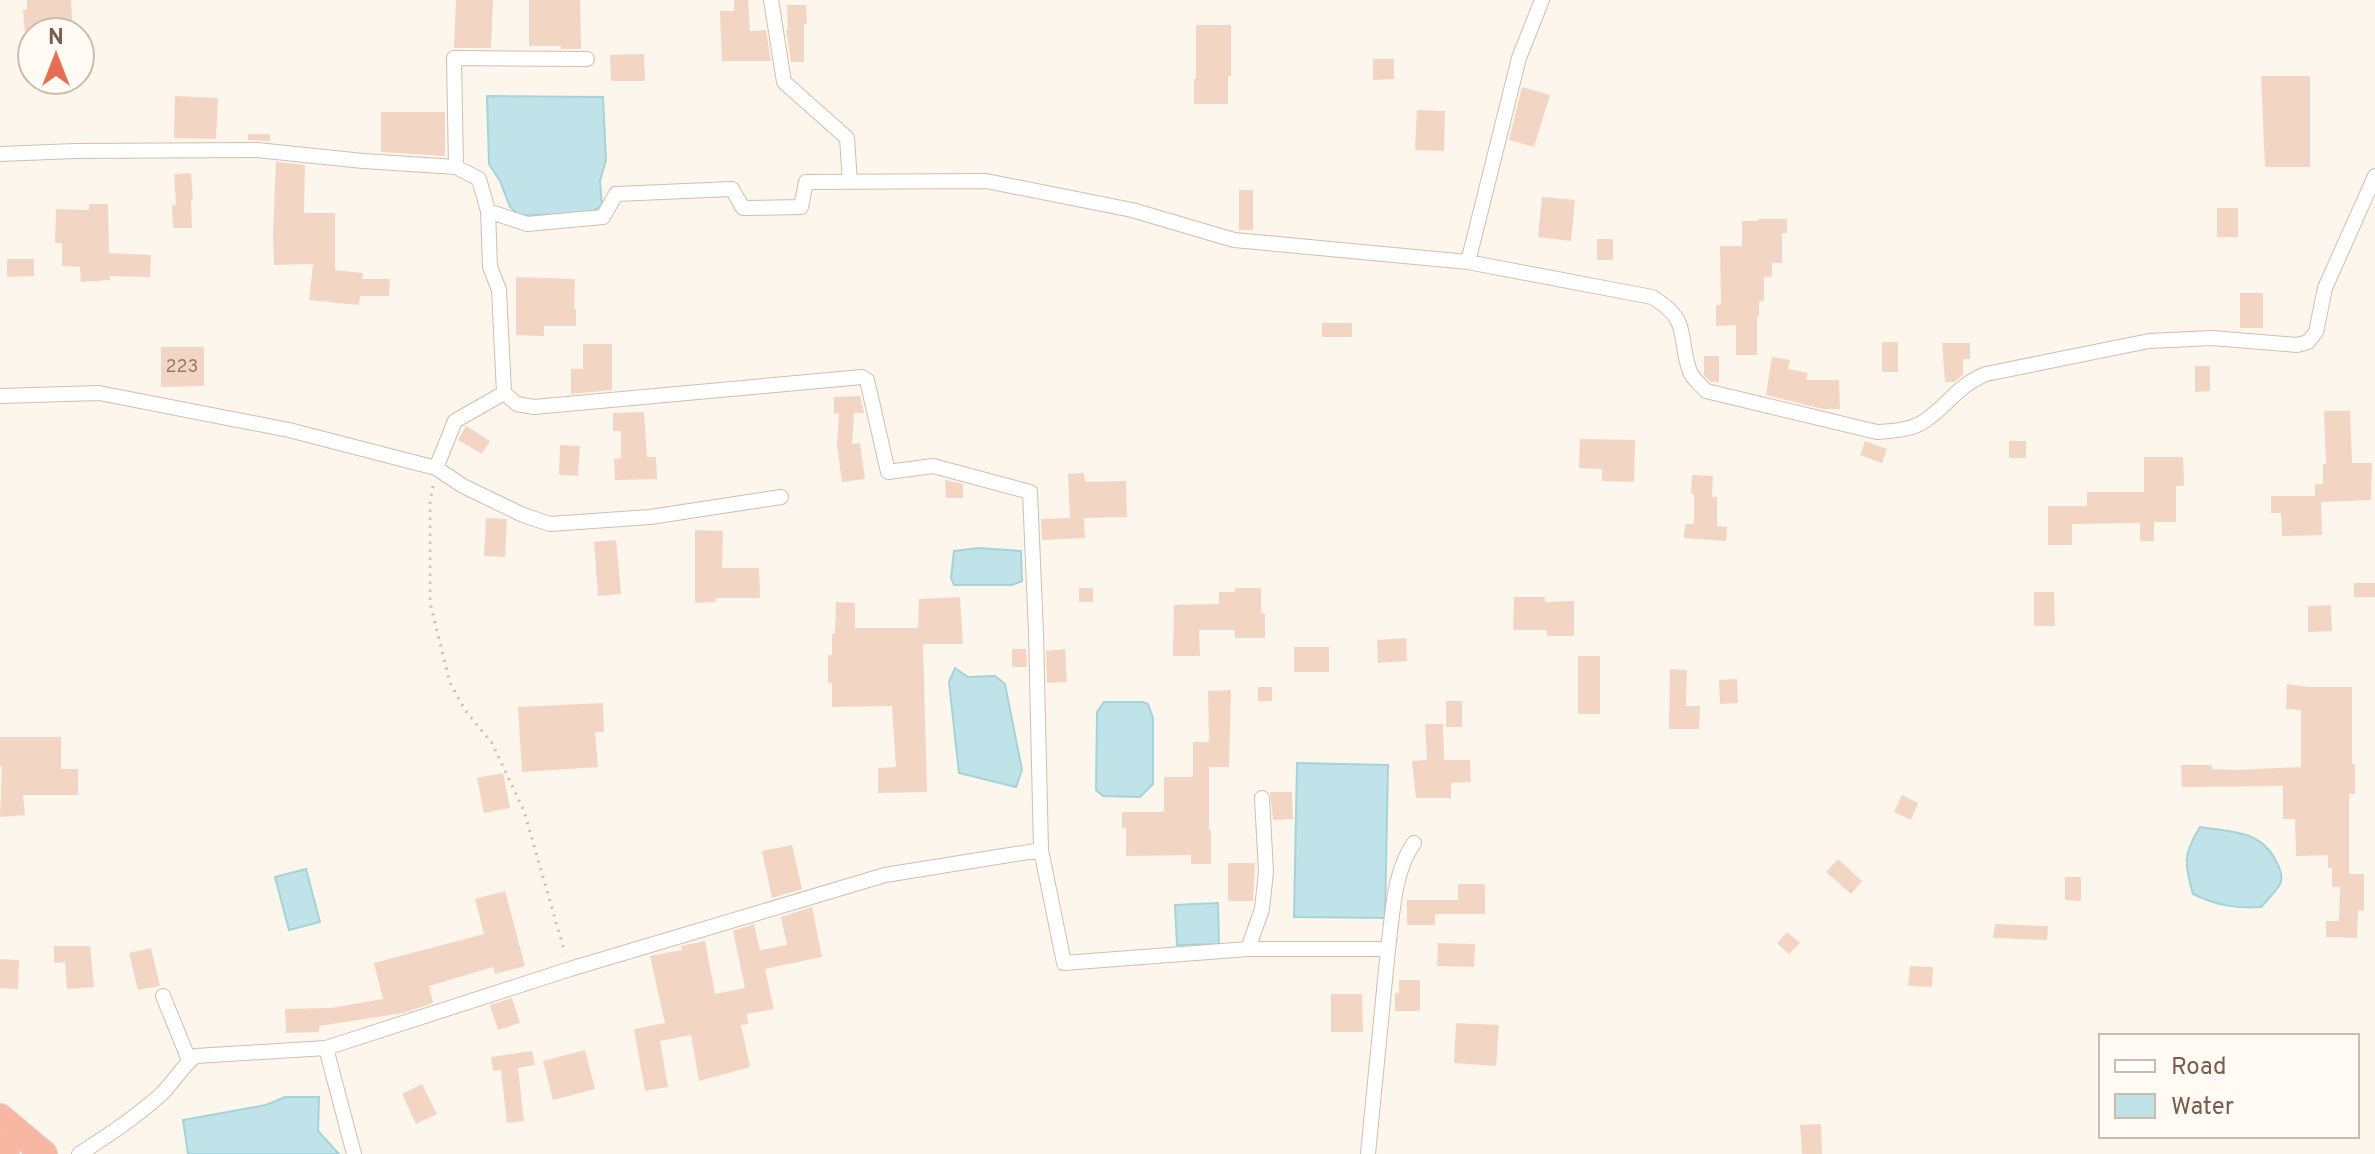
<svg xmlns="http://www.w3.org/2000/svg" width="2375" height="1154" viewBox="0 0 2375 1154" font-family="Overpass,sans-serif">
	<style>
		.water { fill: #bfe3e8; stroke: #a5d3da; stroke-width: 2 }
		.building { fill: #f3d5c3 }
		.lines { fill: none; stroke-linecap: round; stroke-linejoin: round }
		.street-casing { stroke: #d1beb0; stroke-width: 16 }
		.highway-casing { stroke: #dad1cd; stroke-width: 28 }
		.path { stroke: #d9b8a5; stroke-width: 3; stroke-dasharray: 2 6; stroke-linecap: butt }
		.street { stroke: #fff; stroke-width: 14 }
		.highway { stroke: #f7b7a3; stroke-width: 26 }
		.labels { text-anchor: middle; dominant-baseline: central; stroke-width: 6; stroke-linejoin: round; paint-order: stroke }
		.number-label { font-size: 18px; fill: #987a6a }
	</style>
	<rect width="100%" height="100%" fill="#fdf6ec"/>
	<path class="water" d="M487,96L603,97L606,160L600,181L602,205L589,214L519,215L510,207L500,181L489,164Z
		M979,548L1021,551L1022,581L1012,585H954L951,578L954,551Z
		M955,668L968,677L995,676L1005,684L1022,770L1016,787L959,773L949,682Z
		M1104,702H1143L1148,704L1153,718V784L1140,797L1103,796L1096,790L1097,712Z
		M1297,763L1388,765L1385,918L1294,917Z
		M2200,827C2232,832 2262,830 2277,863C2280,868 2282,875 2281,882C2278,890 2267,900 2261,907C2235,909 2216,905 2193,894C2184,863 2183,854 2200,827Z
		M306,869L320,922L289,930L275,877Z
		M1218,903L1219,944L1177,945L1175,905Z
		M285,1097H319L318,1131L339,1154H188L183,1120L266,1105Z"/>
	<path class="building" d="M27,0H71L73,32H25L23,10H27Z
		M456,0H493L491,48H454Z
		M529,0H580L581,49H561V46H529Z
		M734,0H748L750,31L766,30L771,61H722L720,11H734Z
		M787,5H806L807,24H804V62H791L786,30H788Z
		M1196,25H1231V76H1228V104H1194V79H1196Z
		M644,54L645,81H611L610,55Z
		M1373,59H1394V79L1373,80Z
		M2261,76H2310V167H2265Z
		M1522,87L1550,95L1534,147L1509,140Z
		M175,96L218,98L216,139L174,138Z
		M1417,110L1445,111L1444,151L1415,150Z
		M381,112H445V156L381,152Z
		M248,134H270V141L248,140Z
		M276,162L305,165L304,213H335V270L363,273L362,279H390L389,296H360L359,305L309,300L313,264L274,265L273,234Z
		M191,173L193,199H191L192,228H173L172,205H176L174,174Z
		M1239,190H1253V230H1239Z
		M1542,197L1575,200L1571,241L1538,237Z
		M89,204H108L109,253L151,255L150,277L110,276V280L81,282L80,267L62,266V243H55L56,209L89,210Z
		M2217,208H2238V237H2217Z
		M1758,219H1787V233H1782V263H1772V277H1764V301H1759V317H1757V355H1736V325L1716,326V305H1721L1720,246H1742V221H1758Z
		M1597,239H1613V260H1597Z
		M7,259H34V276L7,277Z
		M516,277L575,279L574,309H576V326H544V336L516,335Z
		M2240,293H2263V328H2240Z
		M1322,323H1352V337H1322Z
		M1882,342H1898V372H1882Z
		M1942,343H1970V359H1963V375L1954,382H1945Z
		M583,344H612V390L571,394V369H583Z
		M161,347H204V386L161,387Z
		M1704,356H1719V382H1711L1704,375Z
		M1772,357L1790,360L1788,369L1808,373L1806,380H1839L1840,409H1823L1766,395Z
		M2195,366H2210V391L2195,392Z
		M860,396L864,413H854L852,444L860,443L865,479L842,482L837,445L839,413L834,414V397Z
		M2324,411H2350L2352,463H2372L2371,500L2321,502L2322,535L2282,536L2281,513H2271V496H2315V484H2323V464H2326Z
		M644,412L647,457H656L657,479L615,480L614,459L621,458V431H613V413Z
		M466,426L490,441L482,454L458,440Z
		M1580,439L1635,440L1634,482L1602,481V469L1579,468Z
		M1865,441L1887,449L1882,463L1860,455Z
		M2009,441H2026V458H2009Z
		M560,445L580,446L578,476L559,475Z
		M2144,457H2183L2184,486H2176V522H2154V541H2140V523L2072,524V545H2048V506H2087V492H2144Z
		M1084,473L1085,482L1126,481L1127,517L1084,518L1085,538L1042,540L1041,519L1070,518L1068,474Z
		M1692,475L1713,476L1712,497H1717V526L1727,527L1726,541L1684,538L1685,524H1694V494H1691Z
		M945,480L963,484V498H946Z
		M486,518L507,519L505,557L484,556Z
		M695,530L723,531L722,568H759L760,598H716V602L695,603Z
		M616,540L621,594L598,596L594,542Z
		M2354,583H2375V597H2354Z
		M1079,588H1093V602H1079Z
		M1235,588H1261V613H1265V638H1235V630H1199L1200,656H1173L1174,605L1219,604V592H1235Z
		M2034,592H2054L2055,626H2034Z
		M960,597L963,644H923L927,792L878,793V768L896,767L892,706L832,707V683H828V655H832V634H835L836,602L855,603V628H918L919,599Z
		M1514,597H1545V602L1574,601V636H1547V630H1513Z
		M2331,605L2332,631L2308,632V606Z
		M1406,638L1407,661L1378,663L1377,640Z
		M1294,647H1329V672H1294Z
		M1012,649H1026L1027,667H1012Z
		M1065,649L1067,682L1047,683L1046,651Z
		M1578,656H1600V714H1578Z
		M1670,669L1687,670L1686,706H1700L1699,729H1669Z
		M1737,679L1738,703L1720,704L1719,680Z
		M2287,684L2309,687H2352V764H2355V794H2349V874H2364V911L2358,910L2357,938L2326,937V921H2339L2340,887H2332V868H2328V855L2296,856L2295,819H2283V786L2182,787L2181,765H2212V769L2237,770L2301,767V710L2286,709Z
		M1258,687H1272V701H1258Z
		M1231,690L1229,767H1209V830H1211V864H1191V855L1126,856V828H1122V812H1162L1164,810V777H1193V742H1209L1208,691Z
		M1446,701H1462V727H1446Z
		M603,703L604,732H595L598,767L522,772L518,707Z
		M1425,724H1443L1444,760H1470L1471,782L1451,783V798H1416L1412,761L1427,760Z
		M0,737H61V769H78V795H23L25,815L0,817L2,766H0Z
		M503,773L510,808L484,813L477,778Z
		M1270,792H1292L1293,819L1273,820Z
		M1902,795L1918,803L1911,820L1894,812Z
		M792,845L802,889L772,898L762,851Z
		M1838,859L1862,881L1851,894L1826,872Z
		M1228,863H1255L1253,901H1228Z
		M2065,877H2081V901L2065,900Z
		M1458,884H1485V914H1435V925H1407V900H1458Z
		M505,891L525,966L495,974L493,967L429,986L433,1003L403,1013L319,1026V1032L286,1033L285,1009L331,1008L383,999L374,963L484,934L475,899Z
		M812,907L822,957L765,969L774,1009L747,1014L748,1024L741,1025L750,1067L699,1081L691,1035L660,1041L668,1087L645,1091L634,1029L665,1023L650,956L682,950L681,946L705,941L715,994L745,988L733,931L754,924L760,950L787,945L781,917Z
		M1995,924L2048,926L2047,940L1993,938Z
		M1787,932L1800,943L1789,954L1777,943Z
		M1438,943L1475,944L1474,967L1437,966Z
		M54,946H90L94,987L67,989L65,962L54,963Z
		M151,948L160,986L138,990L129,953Z
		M0,959L19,960L18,989L0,988Z
		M1910,966L1933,967L1932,987L1908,986Z
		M1399,980H1420V1011H1395V993H1399Z
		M1331,994H1362L1363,1032H1331Z
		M512,998L520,1023L498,1030L490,1005Z
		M1456,1023L1499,1025L1496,1066L1454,1063Z
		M585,1050L595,1089L553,1100L543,1061Z
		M532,1051L535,1065L518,1068L524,1121L507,1123L501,1070L493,1071L491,1057Z
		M422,1084L437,1114L416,1124L402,1094Z
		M1821,1124L1822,1154H1802L1800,1125Z"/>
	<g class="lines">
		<defs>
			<path id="street" d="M771,0L784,82L847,138L850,182
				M0,154L75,151L257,150L363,161L456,167L479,179L488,211L490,267L499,290L504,393
				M456,167L454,58L587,59
				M488,211L527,224L603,217L616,194L732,189L743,208L801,207L806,182L986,181L1132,210L1234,240L1468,262L1652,297C1692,321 1677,335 1690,372C1693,379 1701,385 1706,391L1877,432C1893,431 1913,430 1926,420C1949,404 1958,385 1986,374L2149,341L2212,338L2297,345L2308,342L2316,332L2325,288L2375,176
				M1468,262L1519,58L1542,0
				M0,396L99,393L289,430L436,468L455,421L504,393L517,404L534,407L862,377L867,380L888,472L933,466L1030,492L1036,633L1041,850
				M436,468L463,486L523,515L550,524L650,517L781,497
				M1248,949L1262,909L1266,872L1262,798
				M1388,949C1393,913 1393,873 1414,843
				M163,996L189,1060
				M326,1048L354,1154
				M79,1154C106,1137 133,1119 157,1098C171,1087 184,1063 196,1056L326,1048L570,969L885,875L1041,850L1064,963L1248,949H1388L1368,1154"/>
			<path id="highway" d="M0,1117L44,1154
				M0,1149L6,1154"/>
		</defs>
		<use href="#street" class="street-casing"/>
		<use href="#highway" class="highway-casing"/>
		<path class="path" d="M433,486L430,502V603L450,683L465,710L492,743L524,811L565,953"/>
		<use href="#street" class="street"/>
		<use href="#highway" class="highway"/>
	</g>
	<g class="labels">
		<g class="number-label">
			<text x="182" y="367">223</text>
		</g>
	</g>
	<rect x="2099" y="1034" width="260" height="104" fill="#fffaf3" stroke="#cabbb1" stroke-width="2"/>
	<rect x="2115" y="1060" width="40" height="12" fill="#ffffff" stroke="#cabbb1" stroke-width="2"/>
	<text x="2171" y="1074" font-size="24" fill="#7a5c4d">Road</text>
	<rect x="2115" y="1094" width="40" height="24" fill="#bfe3e8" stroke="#cabbb1" stroke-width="2"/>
	<text x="2171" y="1114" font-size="24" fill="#7a5c4d">Water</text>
	<g transform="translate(56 56)"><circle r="38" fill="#fffaf3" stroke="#cabbb1" stroke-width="2"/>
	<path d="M0-6L14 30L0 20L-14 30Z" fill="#e76f51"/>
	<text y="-12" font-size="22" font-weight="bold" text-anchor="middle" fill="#7a5c4d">N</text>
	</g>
</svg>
